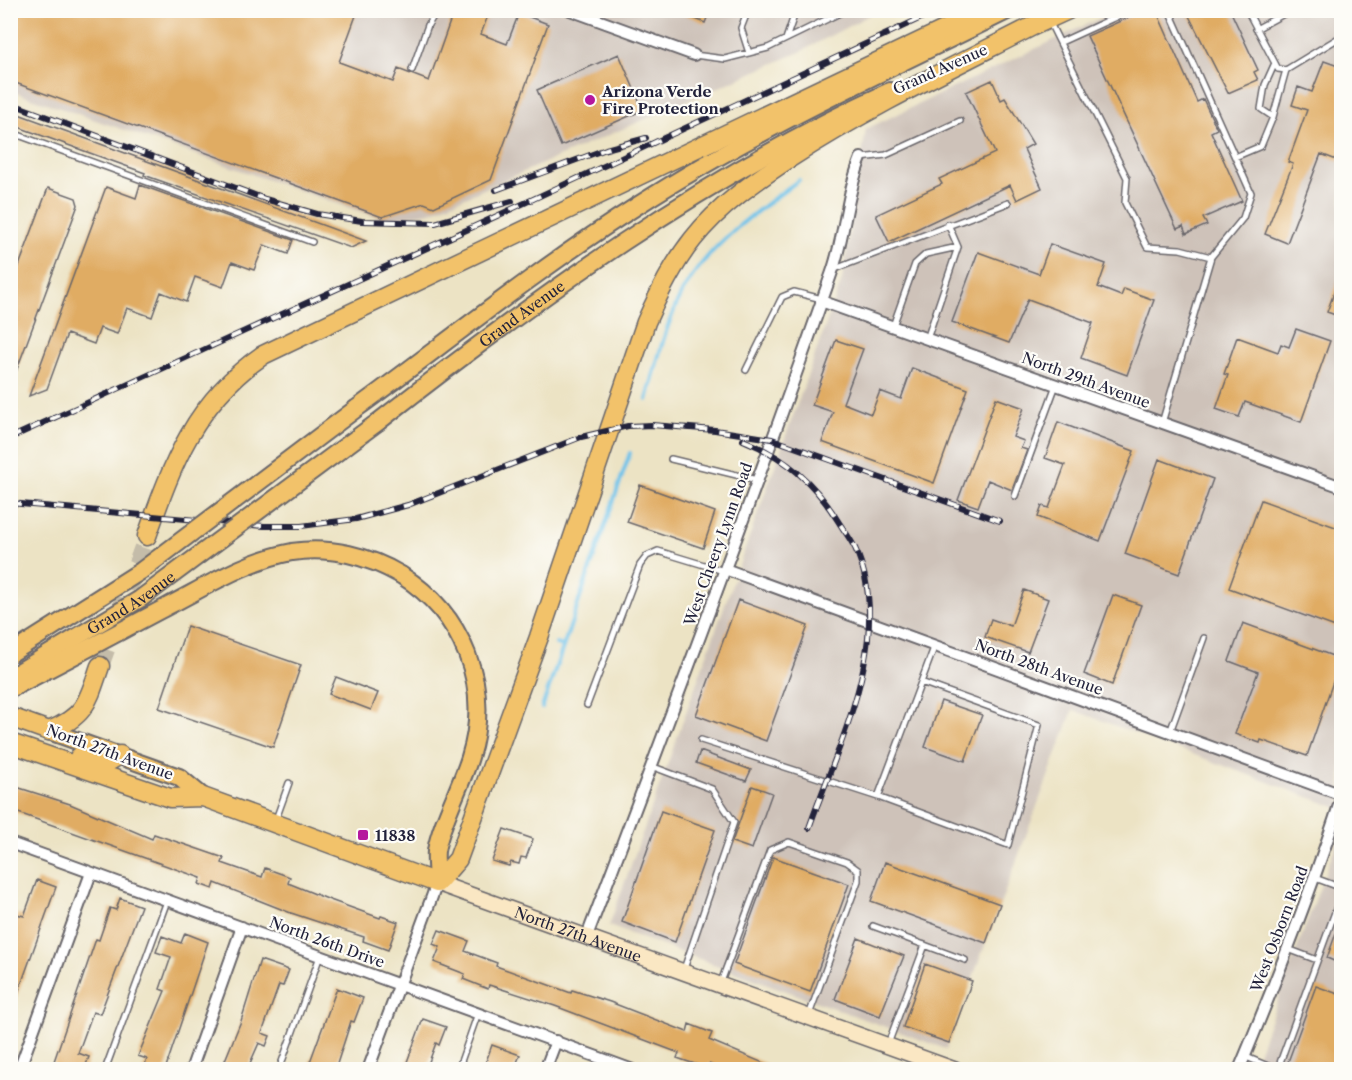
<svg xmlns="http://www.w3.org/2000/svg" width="1352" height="1080" viewBox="0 0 1352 1080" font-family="'Libre Caslon Text',serif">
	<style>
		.industrial { fill: #cec2b9 }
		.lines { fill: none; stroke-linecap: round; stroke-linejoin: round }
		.stream { stroke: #6dc2ea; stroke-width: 4 }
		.building { fill: #e0ac63 }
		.highway-tunnel { stroke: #c4bca9; stroke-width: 18; stroke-dasharray: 18 9; stroke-linecap: butt }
		.lane-casing { stroke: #69666b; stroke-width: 8 }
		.street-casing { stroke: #69666b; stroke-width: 14 }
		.secondary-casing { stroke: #69666b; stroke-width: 18 }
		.primary-casing { stroke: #69666b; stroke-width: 20 }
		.highway-casing { stroke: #69666b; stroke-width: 21 }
		.lane { stroke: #fff; stroke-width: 5 }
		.street { stroke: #fff; stroke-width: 10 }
		.secondary { stroke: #fae7c3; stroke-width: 15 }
		.primary { stroke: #f2c26a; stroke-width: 16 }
		.highway { stroke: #f2c26a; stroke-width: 18 }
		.rail-casing { stroke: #22223b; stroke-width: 6 }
		.rail { stroke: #fdfcf7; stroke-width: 4; stroke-dasharray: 11; stroke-linecap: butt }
		.primary-bridge-casing { stroke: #69666b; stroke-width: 20; stroke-linecap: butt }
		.primary-bridge { stroke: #f2c26a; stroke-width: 16 }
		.poi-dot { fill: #b5179e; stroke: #fdfcf7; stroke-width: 2 }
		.labels { text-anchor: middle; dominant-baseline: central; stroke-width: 4.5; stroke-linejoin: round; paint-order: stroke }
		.street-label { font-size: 15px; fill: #22223b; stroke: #fdfcf7 }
		.poi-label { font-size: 15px; font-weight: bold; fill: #22223b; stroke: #fdfcf7; text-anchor: start }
	</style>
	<rect width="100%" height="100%" fill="#fdfcf7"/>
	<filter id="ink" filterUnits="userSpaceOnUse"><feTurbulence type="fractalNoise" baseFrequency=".0167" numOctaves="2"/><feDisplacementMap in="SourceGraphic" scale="12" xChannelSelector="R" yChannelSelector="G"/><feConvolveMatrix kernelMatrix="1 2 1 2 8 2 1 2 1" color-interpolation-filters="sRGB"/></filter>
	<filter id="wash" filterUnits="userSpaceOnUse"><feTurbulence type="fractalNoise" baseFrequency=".008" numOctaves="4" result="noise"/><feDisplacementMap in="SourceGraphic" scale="24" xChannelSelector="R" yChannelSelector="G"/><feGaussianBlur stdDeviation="1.35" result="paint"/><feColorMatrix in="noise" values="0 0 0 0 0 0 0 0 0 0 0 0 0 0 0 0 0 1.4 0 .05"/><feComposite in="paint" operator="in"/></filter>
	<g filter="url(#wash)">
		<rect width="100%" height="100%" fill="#ece3c4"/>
		<path class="industrial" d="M11,11H877L800,52L431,212L385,220L11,91Z
			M1115,11H1341V809L1073,710L946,1049L609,926L842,280L866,129Z
			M1341,831V1069H1252Z"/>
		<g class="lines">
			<path class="stream" d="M647,400C657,363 665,325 683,291C709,244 756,212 799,180
				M556,644L563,646
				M542,708L630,453"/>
		</g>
		<g id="blocks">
			<path class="building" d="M10,10H358L339,62L393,82L398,69L429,81L454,10H490L481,34L507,44L519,13L548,24L491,180L434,207L424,203L382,217L10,81Z
				M674,10H710L705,23Z
				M1145,10H1156L1197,102L1203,99L1217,129L1211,132L1242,201L1203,218L1207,225L1186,234L1183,226L1177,229L1087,36Z
				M1186,10H1230L1258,70L1254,72L1258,80L1228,93Z
				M619,54L643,110L561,146L537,90Z
				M1324,61L1341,67V154L1339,161L1321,154L1287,243L1265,234L1293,164L1288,162L1307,110L1292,105L1298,87L1312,92Z
				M992,80L1001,100L1005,98L1033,144L1024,149L1042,188L1017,200L1010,185L889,242L876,215L942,184L939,179L995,153L966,92Z
				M13,112L366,241L351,248L144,175L145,173L10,124Z
				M140,185L293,240L288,254L264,245L254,270L232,262L223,287L195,277L186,302L161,292L152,317L127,308L117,334L100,328L94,344L67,334L47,389L29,396L106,187L136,198Z
				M48,188L76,198L78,205L10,388V290Z
				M1050,244L1106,264L1098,287L1121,296L1124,289L1154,300L1127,375L1081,358L1093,323L1028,299L1009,343L952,322L978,252L1039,274Z
				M1340,276L1341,277V317L1327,312Z
				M1296,329L1330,341L1301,422L1245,402L1239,417L1216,409L1228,375L1224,374L1237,337L1278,352L1281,344L1289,347Z
				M836,340L863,349L843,403L871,414L880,391L901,399L912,368L968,389L934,483L822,442L833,412L812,405Z
				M996,398L1024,408L1013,437L1024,441L1021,448L1027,450L1012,490L988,480L978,507L958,500Z
				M1058,422L1134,451L1100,541L1038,517L1042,506L1049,508L1065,465L1045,458Z
				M1159,459L1213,479L1179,574L1125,554Z
				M640,485L715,512L703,548L627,522Z
				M1261,500L1341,529V617L1338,628L1229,588Z
				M1024,590L1048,599L1028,652L985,637L991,619L1011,626Z
				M1113,595L1141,605L1112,685L1084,674Z
				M738,600L808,626L766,741L696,715Z
				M1243,623L1341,659L1307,756L1261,740L1260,743L1235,734L1258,672L1229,661Z
				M187,626L301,665L273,747L159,708Z
				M336,677L378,693L371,710L329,694Z
				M941,701L982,715L965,761L925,747Z
				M700,751L751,770L746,781L696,763Z
				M10,785L70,804L152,839L154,834L224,858L222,863L262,877L265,868L290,877L288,883L330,900L380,918L381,916L398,922L388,950L363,941L364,937L291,913L215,883L213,889L199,884L201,878L10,810Z
				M752,786L772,793L752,849L732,842Z
				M661,811L715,830L675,942L622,922Z
				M504,829L533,839L526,858L521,857L519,864L511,862L509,866L492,861Z
				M773,857L849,884L810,992L734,964Z
				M885,862L1000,904L986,943L871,901Z
				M37,880L56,887L10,1015V932L17,914L24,916Z
				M120,898L141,906L100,1014L93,1012L78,1053L89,1057L84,1070H51L96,939L99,940L110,908L116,910Z
				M1340,922L1341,923V964L1327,958Z
				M439,930L469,941L465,951L497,963L496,966L571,993L572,990L610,1002L687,1032L689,1024L712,1033L709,1040L780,1070H724L709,1064L707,1068L677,1058L679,1053L555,1006L489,985L488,989L463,979L465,974L434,962L440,947L433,944Z
				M185,933L208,942L165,1070H143L147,1059L138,1056L165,991L160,989L171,957L156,952L162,936L181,943Z
				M858,938L904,956L880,1016L835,999Z
				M260,960L289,970L283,986L279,985L262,1033L270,1036L266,1046L259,1043L247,1070H221L241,1021Z
				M925,964L972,981L949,1043L903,1027Z
				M1316,986L1341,995V1070H1285Z
				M337,988L363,998L354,1022L351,1021L335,1070H307Z
				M423,1019L446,1027L439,1045L436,1043L426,1070H404Z
				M492,1045L520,1055L514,1070H483Z"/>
		</g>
	</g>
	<g filter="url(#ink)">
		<use href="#blocks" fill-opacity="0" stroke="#69666b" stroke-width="1.5"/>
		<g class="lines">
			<path class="highway-tunnel" d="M100,666L147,536"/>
			<defs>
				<path id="lane" d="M748,10L741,28L749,53
					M1169,10L1251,193L1243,218L1211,257
					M1247,10L1278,69L1286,70L1342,36
					M1049,21L1127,178L1125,203L1147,247L1180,249L1211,257L1162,423
					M1256,29L1291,10
					M786,39L796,10
					M1061,42L1131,10
					M694,55L725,59L768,48L846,10
					M412,70L428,25L437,10
					M1273,117L1261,109L1265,85L1274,65
					M10,132L312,242
					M1235,157L1261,146L1273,117L1286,70
					M861,158L886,155L960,121
					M948,224L958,247
					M835,269L1008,203
					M893,326L915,264L926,254L958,247L927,339
					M746,370L782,297L794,292L822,299
					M671,459L757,480
					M1015,496L1056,385
					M587,705L640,565L647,556L658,551L724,571
					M1170,732L1204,638
					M701,740L878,797L935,645
					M651,766L712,789L734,822L684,969
					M878,797L1008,845L1039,725L921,682
					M276,819L289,783
					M1315,878L1342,888
					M873,926L965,960
					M1288,949L1317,960
					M721,982L770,850L789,842L847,862L858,870V881L809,1015
					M888,1044L925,945
					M1244,1056L1277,1070
					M1278,1068L1342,893
					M105,1070L167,901
					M279,1070L320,956
					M458,1070L478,1013"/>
				<path id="street" d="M570,10L694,55
					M821,301L1342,487
					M725,569L1342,795
					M10,843L633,1070
					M587,936C671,716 754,495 832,272C845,235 846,195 861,158
					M19,1070L91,873
					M191,1070L242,927
					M368,1070L437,883
					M545,1070L556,1041
					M1239,1070C1277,979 1312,889 1342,796"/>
				<g id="secondary">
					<path id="s1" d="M437,883L955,1070"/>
				</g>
				<g id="primary">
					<path d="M357,408C451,339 542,266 640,204C757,129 884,72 1009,10"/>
					<path id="s2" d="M378,422C538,297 704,176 890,91"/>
					<path d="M401,575C463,614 492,686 470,757C462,784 440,825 436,851C435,861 437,873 437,883"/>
					<path d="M49,731L179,777L203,797"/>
				</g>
				<path id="highway" d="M147,536C173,462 195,402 263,355L986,10
					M10,717L49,731C86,716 88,701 100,666
					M10,743L170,798L203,797L437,883L458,859L539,637L646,322C659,293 673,264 693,239C719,206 755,181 790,158C867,108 951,68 1033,26L1068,10
					M79,757L108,762L120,755"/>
			</defs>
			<use href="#lane" class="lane-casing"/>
			<use href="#street" class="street-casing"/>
			<use href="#secondary" class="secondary-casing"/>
			<use href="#primary" class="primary-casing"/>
			<use href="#highway" class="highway-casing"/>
			<use href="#lane" class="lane"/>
			<use href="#street" class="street"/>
			<use href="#secondary" class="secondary"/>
			<use href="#primary" class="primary"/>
			<use href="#highway" class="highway"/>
			<defs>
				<path id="rail" d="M10,103L265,199L317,214L362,221L435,223L512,201
					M496,190L606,149L646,138
					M10,438L484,222L938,10
					M743,440C785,457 814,482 838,521C843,529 850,538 855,548C896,635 838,745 809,828
					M10,503L264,526H301L356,519L408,505L581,437L628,426L652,425L715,430L772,439L1000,521"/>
			</defs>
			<use href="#rail" class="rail-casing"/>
			<use href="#rail" class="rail"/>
			<defs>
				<g id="primary-bridge">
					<path d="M10,654L141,571L357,408"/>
					<path id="s3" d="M10,677L140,599L378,422"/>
					<path d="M10,689C63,662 115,634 168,606C207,586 248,560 292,552C330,546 369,556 401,575"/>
				</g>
			</defs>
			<use href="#primary-bridge" class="primary-bridge-casing"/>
			<use href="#primary-bridge" class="primary-bridge"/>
		</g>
	</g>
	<g class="poi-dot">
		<circle cx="590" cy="100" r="6"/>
		<rect x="357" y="829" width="12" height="12" rx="3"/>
	</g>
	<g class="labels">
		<g class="street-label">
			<text transform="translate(940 69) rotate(-24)">Grand Avenue</text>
			<text stroke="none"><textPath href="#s2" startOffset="180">Grand Avenue</textPath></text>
			<text transform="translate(1086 380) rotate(20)">North 29th Avenue</text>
			<text transform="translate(718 544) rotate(-70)">West Cheery Lynn Road</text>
			<text stroke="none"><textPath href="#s3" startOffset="142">Grand Avenue</textPath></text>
			<text transform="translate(1039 667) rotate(20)">North 28th Avenue</text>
			<text transform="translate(110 752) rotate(20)">North 27th Avenue</text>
			<text transform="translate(1279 929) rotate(-69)">West Osborn Road</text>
			<text stroke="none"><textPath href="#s1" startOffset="150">North 27th Avenue</textPath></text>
			<text transform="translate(327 942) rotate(20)">North 26th Drive</text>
		</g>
		<g class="poi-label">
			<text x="602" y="91">Arizona Verde<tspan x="602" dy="17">Fire Protection</tspan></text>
			<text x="375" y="835">11838</text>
		</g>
	</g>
	<rect width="1352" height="1080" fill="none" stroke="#fdfcf7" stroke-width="36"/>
</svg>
